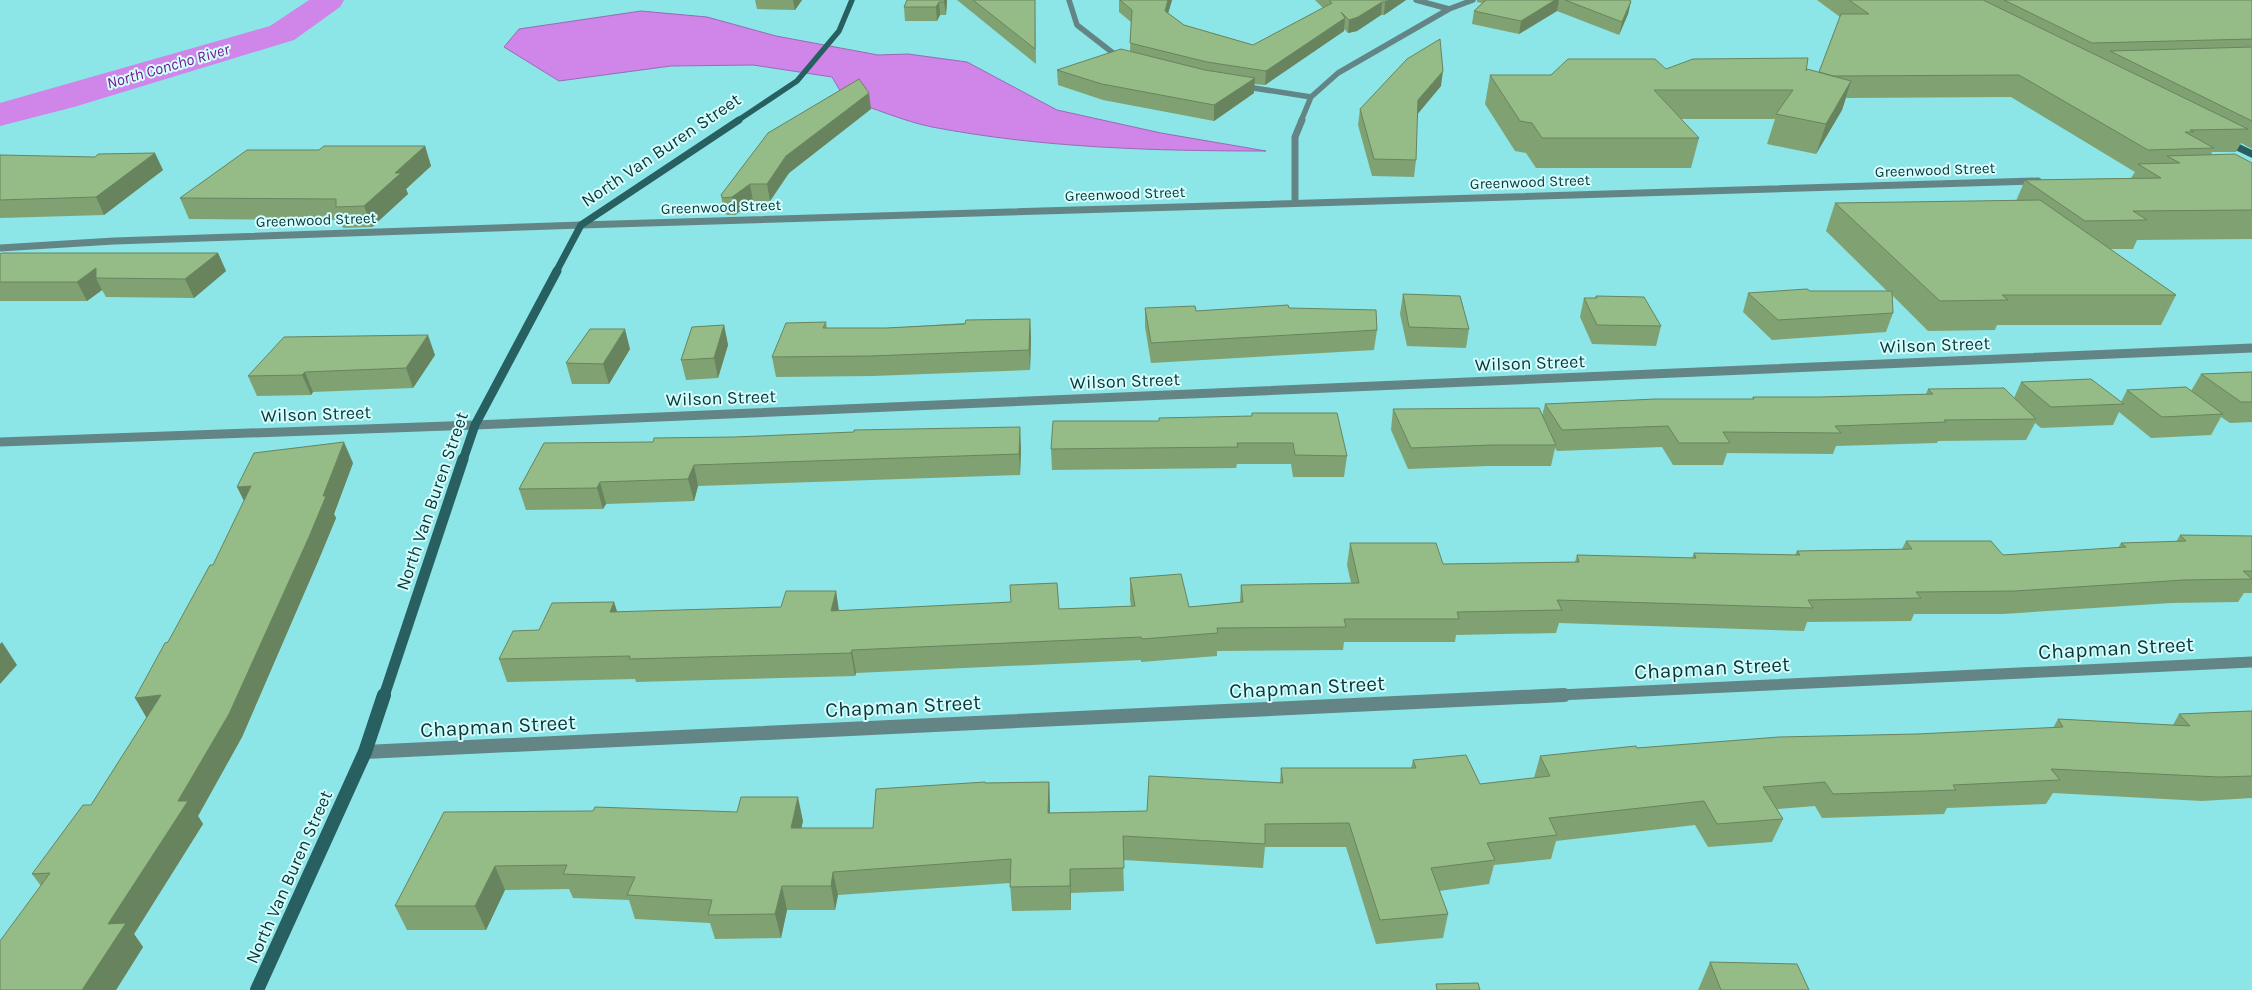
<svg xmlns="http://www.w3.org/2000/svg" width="2252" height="990" viewBox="0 0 2252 990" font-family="Karla,sans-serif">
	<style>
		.water { fill: #d085e9; stroke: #966db3 }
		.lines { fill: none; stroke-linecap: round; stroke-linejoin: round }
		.river { fill: #d085e9; fill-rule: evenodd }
		.street-far4 { stroke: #638585; stroke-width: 5.5 }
		.street-far3 { stroke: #638585; stroke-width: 7 }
		.street-far2 { stroke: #638585; stroke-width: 9 }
		.street-far1 { stroke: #638585; stroke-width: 11 }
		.street { stroke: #638585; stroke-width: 14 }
		.secondary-far4 { stroke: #285f60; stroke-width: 5.5 }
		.secondary-far3 { stroke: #285f60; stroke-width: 7 }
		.secondary-far2 { stroke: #285f60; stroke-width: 9 }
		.secondary-far1 { stroke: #285f60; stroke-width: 11 }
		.secondary { stroke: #285f60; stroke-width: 14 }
		.wall { fill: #80a273 }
		.shaded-wall { fill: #68845e }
		.building { fill: #95bc86; stroke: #68845e }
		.labels { text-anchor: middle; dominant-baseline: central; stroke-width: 4; stroke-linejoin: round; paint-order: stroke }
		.far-street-label { font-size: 15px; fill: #0e3536; stroke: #d4fdfe }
		.far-water-label { font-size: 16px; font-style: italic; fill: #771791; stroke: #d4fdfe }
		.street-label { font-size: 18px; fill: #0e3536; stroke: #d4fdfe }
		.near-street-label { font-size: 21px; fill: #0e3536; stroke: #d4fdfe }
	</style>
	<rect width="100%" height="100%" fill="#8ce5e7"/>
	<path class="water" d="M641,11L707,17L776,36L878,55L908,54L967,62L1057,110L1161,133L1266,151C1155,151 1042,148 932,127C903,121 874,108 845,99L832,77L753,65L671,66L559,81L504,47L519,29Z"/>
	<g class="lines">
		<path class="river" d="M309,0H344L340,7L294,40L74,107L0,126V103L270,26Z"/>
		<path class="street-far4" d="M1069,0L1077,25L1122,60
			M1416,0L1449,9
			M1241,86L1311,97
			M1301,121L1311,97L1338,73L1449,9L1473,0"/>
		<path class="street-far3" d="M1295,202V137L1302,120
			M0,248L114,241L581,225L2038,181"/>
		<path class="street-far2" d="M0,442L475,425L2252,348"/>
		<path class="street-far1" d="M1538,696L2252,662"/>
		<path class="street" d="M365,752L1564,695"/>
		<path class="secondary-far4" d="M737,121L797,81L839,31L852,0"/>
		<path class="secondary-far3" d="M2227,142L2252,154
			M556,272L581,225L739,120"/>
		<path class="secondary-far2" d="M463,460L475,425L557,271"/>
		<path class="secondary-far1" d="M384,696L463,459"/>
		<path class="secondary" d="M257,990L365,752L384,695"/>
	</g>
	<path class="wall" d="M755,0H802L795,10L757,9Z
		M907,0H947L946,15H940L937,21H905L904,7Z
		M957,0H1035L1036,64Z
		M1119,0H1172L1168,13L1184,25L1253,45L1323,8L1315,0H1406L1384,15H1381L1357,31L1348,33L1344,29V31L1265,85L1254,84V93L1214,121L1103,100L1058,85L1057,70L1130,52L1131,22L1119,12Z
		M1477,0H1629L1631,1L1628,14L1619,35L1557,11L1519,34L1472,24L1474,11L1482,3L1477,2Z
		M1817,0H2252V149L2241,143L2236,152H2212L2211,155L2252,163V239L2137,240L2133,249H2110L2176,295L2161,325H1997L1995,330L1928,331L1892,295L1893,313L1886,332L1772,340L1743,312L1748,293L1887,291L1826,231L1835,203L2016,201L2025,180L2131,178L2135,172L2011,97L1846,98L1842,110L1816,154L1767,144L1775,119H1681L1699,138L1691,168H1536L1526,153L1515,151L1485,104L1490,75H1551L1666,69L1806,71L1819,72L1840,17Z
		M1441,86L1417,114L1416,160L1414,177L1372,176L1358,125L1360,109Z
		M871,109L789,173L770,201H753L735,215H727L724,213L721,195Z
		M425,146L431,166L406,189L408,194L372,227L343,228L340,220L189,219L180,198L319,150Z
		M0,155L163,170L104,215L0,218Z
		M218,253L226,271L194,298L106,297L102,290L87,301H0V254Z
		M1403,294L1469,329L1466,348L1407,346L1400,314Z
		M1596,296L1661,326L1656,346L1592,344L1580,317L1584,298H1595Z
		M1145,308L1196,311L1289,308L1377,330L1374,350L1151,363L1145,327Z
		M1030,319L1031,339L1030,370L873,376L776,377L772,357L826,322L827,328H886Z
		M724,325L728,345L718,378L686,380L681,360Z
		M630,349L609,384H572L566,363Z
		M435,355L413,388L313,392L311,395L257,396L248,376Z
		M2252,372V422L2230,423L2221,417L2211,435L2151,438L2119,412L2113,425L2041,428L2035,423L2026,440L1938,441L1937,443L1836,446L1833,454L1727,453L1723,465H1673L1662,447L1557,451L1555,448L1551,466H1488L1408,469L1391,430L1393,409L1542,416L1545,404L1752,399L1753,397H1820L1926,394L1928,389L2014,398L2021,382L2121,402L2127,390L2191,391L2201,374Z
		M1252,413L1347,456L1344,477H1293L1291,464H1237L1236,468L1052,470L1051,449L1159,421L1252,416Z
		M544,443L1021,448L1020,475L698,486L694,501L606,504L603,509L526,510L519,489Z
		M353,463L334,514L336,518L319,559L242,737L198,816L203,824L134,934L143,947L116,990H0L41,886L32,874L91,805L147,718L168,642L213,565Z
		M2180,535L2252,536V593H2244L2238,602L2171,603L2003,614H1914L1911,621L1807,622L1804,631L1559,623L1556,633L1456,635L1455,642H1344L1343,650L1217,651V656L1141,662V660L856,673L855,676L636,682L635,679L507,682L499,659L539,630L614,602L617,612L781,607L836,591L839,610L1059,609L1131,606L1130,600V578L1189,607L1240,602L1241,585L1351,583L1347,565L1350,543L1443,564L1575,562L1577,555L1692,558L1694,553L1795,555L1797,551L1902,549L1906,541L2003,555L2118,548L2121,543L2176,542Z
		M2252,711V798L2202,801L2053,793L2046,804L1947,808L1944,814L1822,818L1815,806L1777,809L1783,819L1772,842L1708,847L1695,825L1556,841L1551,859L1494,865L1489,884L1439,891L1448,914L1443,938L1376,944L1346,847H1265L1263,868L1123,860L1124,891L1071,893V910L1012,911L1010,883L838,895L835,910H787L781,938L715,939L710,923L635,919L629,900L573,898L569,889L505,890L486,930H407L395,906L444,812L803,821L801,828H873L985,783L1049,782L1050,813L1147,811L1280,783L1281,768H1411L1413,760L1480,784L1534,778L1540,756L1637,748L2053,728L2058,719L2173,725L2179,714Z
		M1710,962L1809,990H1698Z"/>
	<path class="shaded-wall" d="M793,0H802L795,10Z
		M945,0H947L946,15L944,2Z
		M1168,0H1172L1165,24V11Z
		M1389,0H1406L1384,15L1385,2Z
		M1555,0H1559L1557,11L1519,34L1521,21Z
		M1631,1L1628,14L1619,35L1622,22Z
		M939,2L940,15L937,21L936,7Z
		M1382,2L1381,15L1357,31L1348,33L1349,20Z
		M1345,18L1344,31L1265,85L1266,71Z
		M1443,71L1441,86L1416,116L1418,100Z
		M1255,78L1254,93L1214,121V105Z
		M1851,81L1842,110L1816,154L1826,124Z
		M869,93L871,109L789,173L770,201L767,184L786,156Z
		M425,146L431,166L406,189L408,194L372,227L364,206L395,173Z
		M155,153L163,170L104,215L96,197Z
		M750,184L753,201L735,215L732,197Z
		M218,253L226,271L194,298L185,279Z
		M96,268V278L102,290L87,301L77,282Z
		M1030,319L1031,339L1030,370L1029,350Z
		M724,325L728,345L718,378L714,358Z
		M625,329L630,349L609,384L603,364Z
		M428,335L435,355L413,388L406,368Z
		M305,372L313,392L311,395L302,375Z
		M1020,427L1021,448L1020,475L1019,454Z
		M344,442L353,463L334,514L336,518L319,559L242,737L198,816L203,824L134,934L143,947L116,990H82L108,924L178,801L323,496Z
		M694,465L698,486L694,501L688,479Z
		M600,482L606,504L603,509L597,488Z
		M251,486L248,509L237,487Z
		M836,591L839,614L831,611Z
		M614,602L621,624L610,612Z
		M2,642L17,665L0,684V644Z
		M852,650L856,673L855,676L851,653Z
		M161,695L149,722L135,698Z
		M1049,782L1050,806L1049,837L1048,813Z
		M798,797L803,821L796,852L791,828Z
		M495,866L505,890L486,930L475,906Z
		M1070,869L1071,893V910L1070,886Z
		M833,872L838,895L835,910L831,886Z
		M782,886L787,910L781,938L775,914Z"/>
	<path class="building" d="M907,0H945L944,2H939L936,7H904Z
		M973,0H1035V49Z
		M1120,0H1168L1165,11L1184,25L1253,45L1332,3L1329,0H1389L1385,2H1382L1358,17L1349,20L1341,12L1345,18L1266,71L1207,62L1130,43L1132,10Z
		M1486,0H1555L1521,21L1474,11Z
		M1565,0H1629L1631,1L1622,22Z
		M1849,0H1983L2248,129L2190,130L2194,132H2185L2214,148L2148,150L2019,75L1833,76L1819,72L1841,14H1869Z
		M2004,0H2252V39L2092,43Z
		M1440,39L1443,71L1418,100L1416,160L1374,159L1360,109L1407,59Z
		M2252,47V121L2110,51Z
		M1121,49L1205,70L1255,78L1214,105L1102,84L1057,70Z
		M1808,58L1806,71L1807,69L1851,81L1826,124L1776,114L1793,90H1654L1699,138H1542L1532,123L1520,121L1490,75H1551L1568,59H1655L1666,69L1693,59Z
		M859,79L869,93L786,156L767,184H750L732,197L723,198L721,195L768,133Z
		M324,146H425L395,173H401L364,206L336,207V199L180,198L247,150H319Z
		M155,153L96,197L0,200V155L95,157L98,154Z
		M2235,154L2252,163V210L2133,211L2147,220L2085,221L2025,180L2161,178L2138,164L2180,163L2167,156Z
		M2040,200L2176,295H2002L2008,300L1940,301L1835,203Z
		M2,253H218L185,279L96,278V268L77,282H0V254Z
		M1807,289L1810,291H1892L1893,313L1778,320L1748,293Z
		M1403,294L1460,296L1469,329L1409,327Z
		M1596,296L1644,297L1661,326L1597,325L1584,298H1597Z
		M1288,305L1289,308L1376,310L1377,330L1151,343L1145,308L1195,306L1196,311Z
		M1030,319L1029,350L870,356L772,357L786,323L826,322L823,328H886L965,324L966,320Z
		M724,325L714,358L681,360L692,327Z
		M590,329H625L603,364L566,363Z
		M428,335L406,368L305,372L302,375L248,376L284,337Z
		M2252,372V402H2241L2201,374Z
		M2091,379L2124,404L2051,407L2021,382Z
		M2186,387L2223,414L2162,417L2127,390Z
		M2004,388L2036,419L1944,420L1946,422L1835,426L1841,433L1723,432L1730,443H1679L1668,426L1562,430L1545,404L1656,399H1754L1753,397H1820L1933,394L1928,389Z
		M1539,408L1556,445H1492L1411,448L1393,409Z
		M1252,413H1337L1347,456L1295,455L1293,443H1237L1238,447L1051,449L1053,421H1159V418L1252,416Z
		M1020,427L1019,454L694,465L688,479L600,482L597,488L519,489L544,443L653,442L654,438L735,437L854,432V430Z
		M344,442L323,496H326L309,537L229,714L178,801H188L108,924L126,923L82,990H0V941L50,873L32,874L83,805H91L161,695L135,698L165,643L168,642L210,565H213L251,486L237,487L254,453Z
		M2180,535L2252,536V571H2243L2252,579L2184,580L2015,591L1916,592L1921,598L1808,600L1813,608L1557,600L1562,610L1457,612L1459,619H1344L1346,627L1217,628L1218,633L1142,639L1141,637L852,650L851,653L629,659L630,656L499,659L513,631L539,630L552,603L614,602L610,612L781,607L786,591H836L831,611L1011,602L1010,585L1057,583L1059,609L1135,606L1130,578L1181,574L1189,607L1243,602L1241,585L1359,583L1350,543H1436L1443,564L1579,562L1577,555L1696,558L1694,553L1800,555L1797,551L1912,549L1906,541H1991L2003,555L2126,547L2121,543L2186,541Z
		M2252,711V776L2219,777L2051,769L2060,780L1953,785L1956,790L1833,794L1825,782L1763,787L1783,819L1717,824L1704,801L1549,818L1557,835L1487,843L1495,860L1431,868L1448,914L1380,920L1349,823L1265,824V844L1123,836L1124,868L1070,869V886L1010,887L1011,859L833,872L831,886H782L775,914L708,915L712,900L627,895L635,877L563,874L567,865L495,866L475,906H395L444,812L593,811L595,807L737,812L741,797H798L791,828H873L876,789L985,782V783L1049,782L1048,813L1147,811L1149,776L1283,783L1281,768H1416L1413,760L1466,755L1480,784L1550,776L1540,756L1636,746L1637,748L1779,737L1917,734L2063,727L2058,719L2190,726L2179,714Z
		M1710,962L1797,964L1809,990H1721Z
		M1478,983L1480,990H1437L1436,984Z"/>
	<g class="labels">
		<g class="far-street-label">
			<text transform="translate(1935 170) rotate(-2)">Greenwood Street</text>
			<text transform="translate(1530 182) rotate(-2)">Greenwood Street</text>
			<text transform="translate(1125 194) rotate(-2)">Greenwood Street</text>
			<text transform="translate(721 207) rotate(-2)">Greenwood Street</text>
			<text transform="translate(316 220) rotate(-2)">Greenwood Street</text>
		</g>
		<g class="far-water-label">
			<text transform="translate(168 66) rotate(-16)">North Concho River</text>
		</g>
		<g class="street-label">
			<text transform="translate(661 150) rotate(-34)">North Van Buren Street</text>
			<text transform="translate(1935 345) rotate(-2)">Wilson Street</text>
			<text transform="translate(1530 363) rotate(-2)">Wilson Street</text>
			<text transform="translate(1125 381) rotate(-2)">Wilson Street</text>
			<text transform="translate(721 398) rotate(-2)">Wilson Street</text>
			<text transform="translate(316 414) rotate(-2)">Wilson Street</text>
			<text transform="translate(432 501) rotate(-71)">North Van Buren Street</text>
			<text transform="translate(289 877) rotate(-66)">North Van Buren Street</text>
		</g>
		<g class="near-street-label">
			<text transform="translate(2116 648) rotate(-3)">Chapman Street</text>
			<text transform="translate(1712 668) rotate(-3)">Chapman Street</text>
			<text transform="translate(1307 687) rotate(-3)">Chapman Street</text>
			<text transform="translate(903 706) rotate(-3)">Chapman Street</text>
			<text transform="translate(498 726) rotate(-3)">Chapman Street</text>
		</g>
	</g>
</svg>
